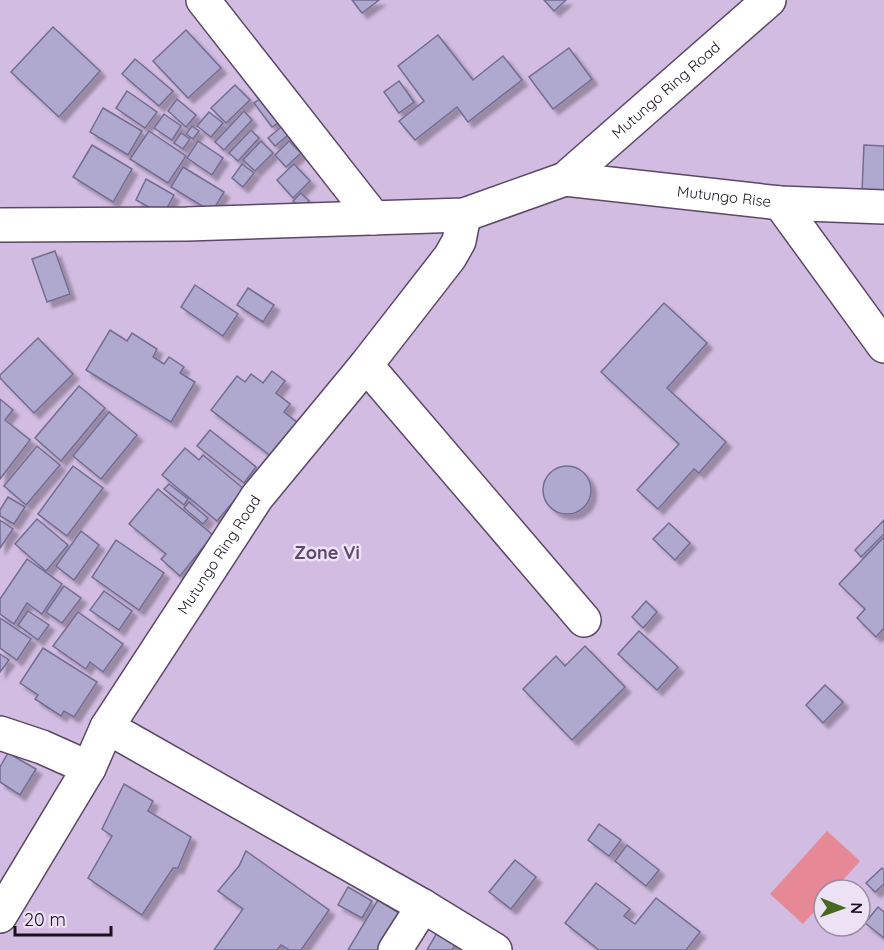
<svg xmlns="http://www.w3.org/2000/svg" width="884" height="950" viewBox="0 0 884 950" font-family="Quicksand,sans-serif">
  <defs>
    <filter id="shadow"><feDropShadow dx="5.5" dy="5.5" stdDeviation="1.5" flood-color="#0004"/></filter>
  </defs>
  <rect width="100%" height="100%" fill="#d2bce1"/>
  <polygon fill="#e68895" points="827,831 860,861 834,890 824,890 824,901 803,924 770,894"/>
  <g fill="#afa9d0" stroke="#726d91" stroke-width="1.5" filter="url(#shadow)">
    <polygon points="352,0 379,0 362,13"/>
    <polygon points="544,0 566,0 554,11"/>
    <polygon points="53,27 100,71 59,117 11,72"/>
    <polygon points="186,30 221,68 188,98 153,61"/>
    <polygon points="438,35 473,80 503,56 522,80 468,122 457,107 415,140 399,121 424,101 398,66"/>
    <polygon points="569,48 592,79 553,109 529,77"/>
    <polygon points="135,59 173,91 159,106 122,74"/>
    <polygon points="399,81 414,102 399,113 384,92"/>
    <polygon points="235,85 250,100 226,123 211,108"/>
    <polygon points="127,91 157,112 145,128 116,108"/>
    <polygon points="267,94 284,119 272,127 254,103"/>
    <polygon points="177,99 196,115 186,127 168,111"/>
    <polygon points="103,108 142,131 128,155 90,132"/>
    <polygon points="244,111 252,120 224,150 215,142"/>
    <polygon points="209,112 223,123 211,137 197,126"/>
    <polygon points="164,114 181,126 172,140 154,128"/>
    <polygon points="287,122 294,130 275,146 268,138"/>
    <polygon points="192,126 199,131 193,139 186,134"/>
    <polygon points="251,130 259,138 238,161 229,153"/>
    <polygon points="149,131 186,156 168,183 130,159"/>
    <polygon points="181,133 190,139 183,149 174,143"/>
    <polygon points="198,141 223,158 212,175 187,158"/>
    <polygon points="261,141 273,153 255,171 243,160"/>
    <polygon points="289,141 301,153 286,167 275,155"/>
    <polygon points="92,145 132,169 113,202 73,177"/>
    <polygon points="864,145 884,146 884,193 862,192"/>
    <polygon points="242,164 254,173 243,187 232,178"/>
    <polygon points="294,164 310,181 293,198 277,180"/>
    <polygon points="183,167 224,192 212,212 171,187"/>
    <polygon points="146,179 174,195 163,215 136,200"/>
    <polygon points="301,193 309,201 301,209 293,201"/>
    <polygon points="55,251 70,294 47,302 32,259"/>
    <polygon points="195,285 238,314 223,336 181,307"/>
    <polygon points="248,288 274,305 263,322 237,305"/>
    <polygon points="664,303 707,343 667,388 726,442 699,473 694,469 658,509 637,490 679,444 601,372"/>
    <polygon points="110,330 127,341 132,333 157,349 153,357 164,364 169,357 184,367 180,373 195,382 171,422 86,370"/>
    <polygon points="38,338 73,374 34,413 0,378 0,375"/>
    <polygon points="272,371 285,381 276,393 290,404 284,412 298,423 272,457 211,410 237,376 245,382 251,374 263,383"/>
    <polygon points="79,386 105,408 61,461 35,438"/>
    <polygon points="0,399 13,410 5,420 30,440 0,479"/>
    <polygon points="109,412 137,435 101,479 73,456"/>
    <polygon points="210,430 256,467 244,483 197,446"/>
    <polygon points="37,446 60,465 26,505 4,486"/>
    <polygon points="185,448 199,460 203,455 244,489 217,521 162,475"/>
    <circle cx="567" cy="490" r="24"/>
    <polygon points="73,466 103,488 67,536 38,514"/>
    <polygon points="169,484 188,499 184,505 164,489"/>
    <polygon points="158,489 213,535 180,576 161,559 166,554 129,524"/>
    <polygon points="8,497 25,507 14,524 0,516 0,510"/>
    <polygon points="189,502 208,518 203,524 184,508"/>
    <polygon points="37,519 68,545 46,571 15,544"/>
    <polygon points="0,520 13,529 0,548"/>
    <polygon points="884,520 884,534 861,557 855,550"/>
    <polygon points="669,523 690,543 675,560 653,539"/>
    <polygon points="81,531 99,545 74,580 56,566"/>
    <polygon points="884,537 884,628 876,637 857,618 865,609 839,584"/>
    <polygon points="116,540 164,573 139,610 92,577"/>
    <polygon points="27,559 62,584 42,614 27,603 14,624 0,614 0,599"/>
    <polygon points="64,586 81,598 62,623 46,612"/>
    <polygon points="104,591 132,611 119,630 90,610"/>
    <polygon points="646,601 657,612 643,628 632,617"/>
    <polygon points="28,611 49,625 38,640 18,625"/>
    <polygon points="78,612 123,644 103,672 90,662 86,669 53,646"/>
    <polygon points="0,618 31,639 17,660 0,648"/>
    <polygon points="639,631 678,667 657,690 618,654"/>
    <polygon points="585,646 625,687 572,740 523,689 556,656 565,666"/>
    <polygon points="43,648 97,682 74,717 64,711 61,716 35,699 38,695 20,683"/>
    <polygon points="0,654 9,660 0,672"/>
    <polygon points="825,685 843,702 823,723 806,705"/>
    <polygon points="8,753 36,769 20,795 0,782 0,767"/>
    <polygon points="124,784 153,801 148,811 191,837 178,868 173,868 142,915 88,878 112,836 102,829"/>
    <polygon points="599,824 621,840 609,856 588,840"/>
    <polygon points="627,845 659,870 646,886 615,861"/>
    <polygon points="246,851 329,910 301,950 289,950 281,945 277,950 214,950 243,909 218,891 239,866"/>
    <polygon points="515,860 536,877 511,909 489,892"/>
    <polygon points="882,868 884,870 884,884 875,892 866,883"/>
    <polygon points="596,883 630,909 624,916 635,924 656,898 700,932 686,950 599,950 565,923"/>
    <polygon points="348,887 372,901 362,918 338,905"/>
    <polygon points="378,900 407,918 388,950 348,950"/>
    <polygon points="878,907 884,912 884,938 865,923"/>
    <polygon points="438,931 457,942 452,950 427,950"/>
  </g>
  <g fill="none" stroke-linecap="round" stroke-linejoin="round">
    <g stroke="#5b4767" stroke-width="36">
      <g id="minor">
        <polyline points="203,0 374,218"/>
        <path id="s1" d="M 565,179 L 780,203 L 884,207"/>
        <polyline points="780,203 884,346"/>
        <path id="s2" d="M 0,225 L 187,224 L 464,215 L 565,179 L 769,0"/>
        <polyline points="366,365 584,620"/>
        <polyline points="107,727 423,906 495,950"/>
        <polyline points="0,733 42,747 89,768"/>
        <path id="s3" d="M 0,916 L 89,768 L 107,727 L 257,497 L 366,365 L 450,257 L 459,241 L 464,215"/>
        <polyline points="395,950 423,906"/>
      </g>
    </g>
    <use href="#minor" stroke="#fff" stroke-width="33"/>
  </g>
  <g text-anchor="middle" stroke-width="5" stroke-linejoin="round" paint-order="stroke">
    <g font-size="15" fill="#19111e" stroke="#ede2f5">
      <text dy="5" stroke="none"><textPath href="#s2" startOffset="706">Mutungo Ring Road</textPath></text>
      <text dy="5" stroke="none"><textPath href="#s1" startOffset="160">Mutungo Rise</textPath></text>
      <text dy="5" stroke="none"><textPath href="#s3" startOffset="423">Mutungo Ring Road</textPath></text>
    </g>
    <g font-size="18" font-weight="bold" fill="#5c4868" stroke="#ede2f5">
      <text x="327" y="559">Zone Vi</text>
    </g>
  </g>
  <g transform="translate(842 908) rotate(91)"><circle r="28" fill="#ede2f5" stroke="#988e9f" stroke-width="1.5"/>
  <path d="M0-4.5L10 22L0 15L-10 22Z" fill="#466921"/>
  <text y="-9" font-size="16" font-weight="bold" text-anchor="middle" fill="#19111e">N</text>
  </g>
  <path d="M15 926v9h96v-9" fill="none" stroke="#19111e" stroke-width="3"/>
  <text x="24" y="926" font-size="18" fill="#19111e" stroke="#ede2f5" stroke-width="4.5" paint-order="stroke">20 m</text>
</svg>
